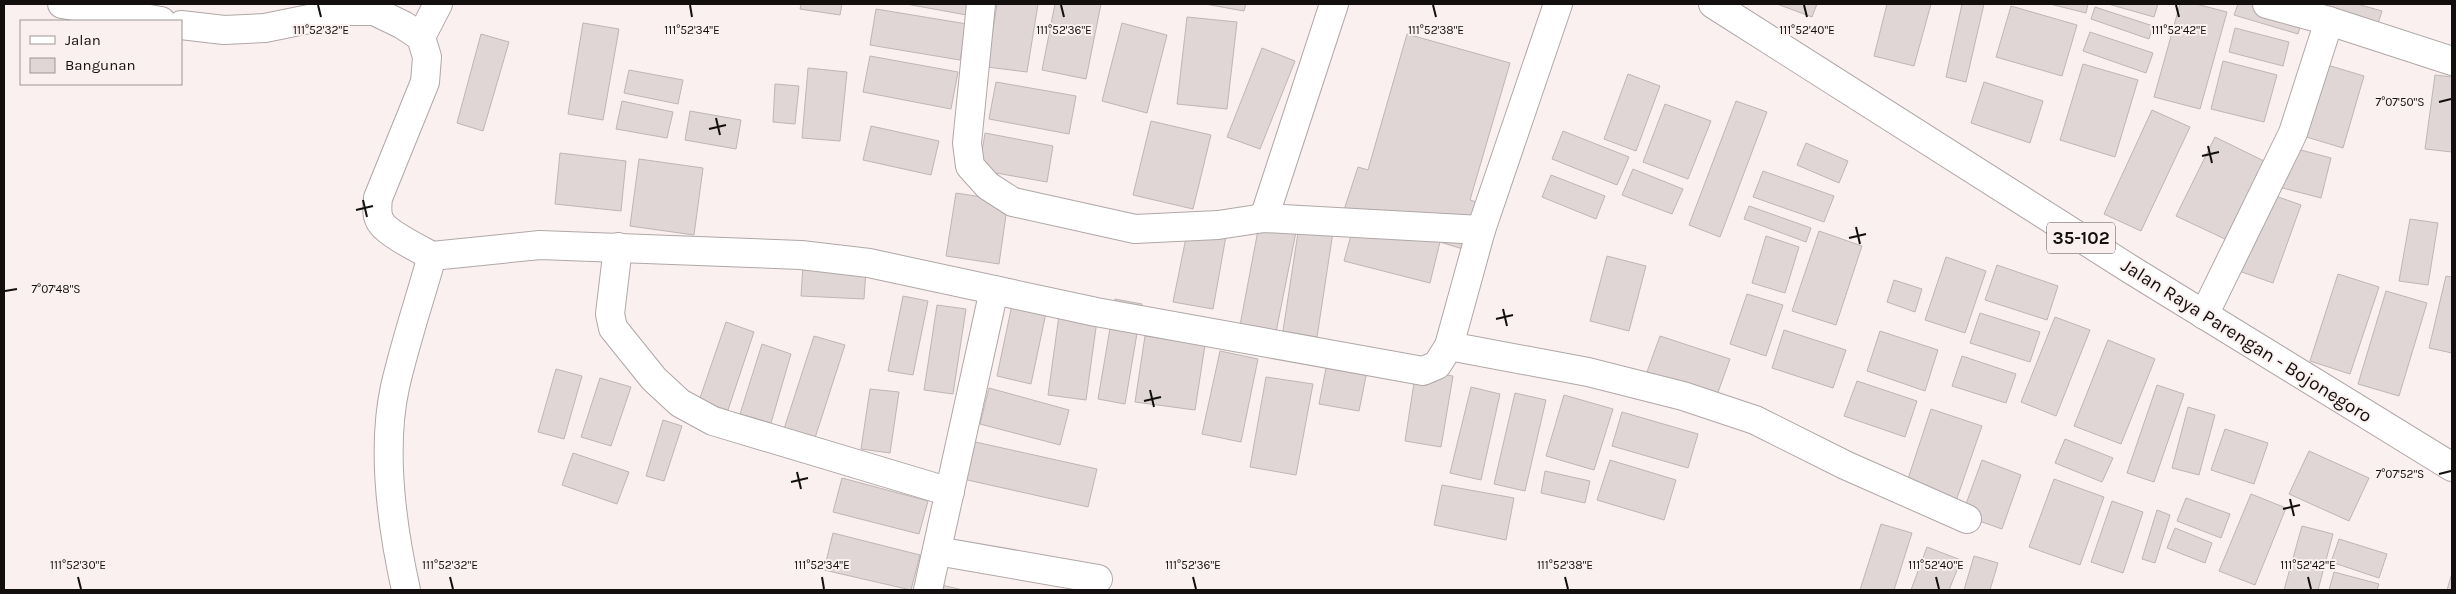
<svg xmlns="http://www.w3.org/2000/svg" width="2456" height="594" viewBox="0 0 2456 594" font-family="Karla,sans-serif">
  <rect width="100%" height="100%" fill="#faf0ef"/>
  <g fill="#dfd6d5" stroke="#beb5b5">
    <polygon points="801,4 842,4 840,15 800,9"/>
    <polygon points="906,4 975,4 972,16"/>
    <polygon points="997,4 1038,4 1027,72 987,67"/>
    <polygon points="1055,4 1101,4 1086,79 1042,70"/>
    <polygon points="1205,4 1246,4 1244,11"/>
    <polygon points="1777,4 1817,4 1812,17"/>
    <polygon points="1887,4 1931,4 1914,66 1874,56"/>
    <polygon points="1962,4 1984,4 1966,82 1946,77"/>
    <polygon points="2050,4 2088,4 2086,13"/>
    <polygon points="2108,4 2158,4 2154,17"/>
    <polygon points="2180,4 2196,4 2227,12 2200,109 2154,97"/>
    <polygon points="2238,4 2260,4 2303,17 2298,34 2234,15"/>
    <polygon points="2324,4 2357,4 2382,11 2373,39 2318,22"/>
    <polygon points="2011,6 2077,25 2062,76 1996,57"/>
    <polygon points="2095,7 2153,26 2149,39 2091,19"/>
    <polygon points="876,9 967,24 960,60 870,45"/>
    <polygon points="1187,17 1237,22 1227,109 1177,104"/>
    <polygon points="583,23 619,29 603,120 568,114"/>
    <polygon points="1122,23 1167,35 1147,113 1102,101"/>
    <polygon points="2235,28 2289,42 2283,66 2229,52"/>
    <polygon points="2090,32 2153,53 2146,73 2083,51"/>
    <polygon points="481,34 509,42 483,131 457,123"/>
    <polygon points="1407,34 1510,63 1470,200 1480,203 1466,250 1440,242 1430,283 1344,261 1356,217 1343,213 1358,167 1368,170"/>
    <polygon points="1262,48 1295,61 1260,149 1227,137"/>
    <polygon points="870,56 958,72 951,109 863,92"/>
    <polygon points="2223,61 2277,75 2264,122 2211,109"/>
    <polygon points="2314,61 2364,76 2343,148 2293,133"/>
    <polygon points="2083,64 2138,80 2115,157 2060,140"/>
    <polygon points="808,68 847,72 840,141 802,138"/>
    <polygon points="629,70 683,80 678,104 624,93"/>
    <polygon points="1628,74 1660,86 1636,151 1604,139"/>
    <polygon points="2435,75 2452,77 2452,152 2425,149"/>
    <polygon points="996,82 1076,96 1069,134 989,119"/>
    <polygon points="1984,82 2043,101 2030,143 1971,123"/>
    <polygon points="775,84 799,86 795,124 773,122"/>
    <polygon points="622,101 673,112 667,138 616,129"/>
    <polygon points="1736,101 1767,112 1720,237 1689,225"/>
    <polygon points="1665,104 1711,121 1688,179 1643,162"/>
    <polygon points="2152,110 2190,127 2141,231 2104,214"/>
    <polygon points="690,111 741,120 736,149 685,140"/>
    <polygon points="1151,121 1211,135 1193,209 1133,195"/>
    <polygon points="871,126 939,141 931,175 863,160"/>
    <polygon points="1563,131 1629,157 1617,185 1552,159"/>
    <polygon points="985,133 1053,146 1047,182 979,170"/>
    <polygon points="2215,137 2266,162 2227,240 2176,216"/>
    <polygon points="1806,143 1848,161 1839,183 1797,165"/>
    <polygon points="2282,145 2331,158 2321,198 2271,185"/>
    <polygon points="560,153 626,161 621,211 555,204"/>
    <polygon points="639,159 703,168 694,235 630,226"/>
    <polygon points="1633,169 1683,189 1672,214 1622,195"/>
    <polygon points="1763,171 1834,196 1824,222 1753,197"/>
    <polygon points="1551,175 1605,196 1596,219 1542,197"/>
    <polygon points="956,193 1008,201 999,264 946,256"/>
    <polygon points="2267,193 2301,205 2273,283 2239,271"/>
    <polygon points="1749,206 1811,228 1806,242 1744,219"/>
    <polygon points="1190,218 1228,225 1213,309 1173,302"/>
    <polygon points="2410,219 2438,223 2428,285 2399,281"/>
    <polygon points="1259,225 1296,232 1274,342 1238,336"/>
    <polygon points="1299,226 1333,232 1317,337 1283,331"/>
    <polygon points="1819,231 1862,246 1836,325 1792,311"/>
    <polygon points="1766,236 1799,247 1785,293 1752,283"/>
    <polygon points="804,250 867,254 864,299 801,296"/>
    <polygon points="1607,256 1646,266 1629,331 1590,321"/>
    <polygon points="1946,257 1986,271 1965,333 1925,320"/>
    <polygon points="1997,265 2058,286 2047,320 1985,300"/>
    <polygon points="2338,274 2379,287 2350,374 2310,361"/>
    <polygon points="2446,276 2452,277 2452,353 2429,348"/>
    <polygon points="1894,280 1922,289 1915,312 1887,302"/>
    <polygon points="2386,291 2427,303 2399,396 2358,384"/>
    <polygon points="1747,294 1783,305 1766,356 1730,344"/>
    <polygon points="903,296 928,301 913,375 888,371"/>
    <polygon points="1115,299 1142,304 1125,404 1098,399"/>
    <polygon points="1013,300 1047,308 1031,384 997,376"/>
    <polygon points="1061,301 1099,306 1086,400 1048,395"/>
    <polygon points="937,305 966,309 953,394 924,390"/>
    <polygon points="1980,313 2040,332 2030,362 1970,343"/>
    <polygon points="2055,317 2090,330 2056,416 2021,402"/>
    <polygon points="726,322 754,332 728,410 699,401"/>
    <polygon points="1784,330 1846,350 1833,388 1772,368"/>
    <polygon points="1880,331 1938,350 1925,391 1867,371"/>
    <polygon points="814,336 845,345 814,441 783,432"/>
    <polygon points="1145,336 1205,345 1195,410 1135,402"/>
    <polygon points="1660,336 1730,359 1717,395 1647,372"/>
    <polygon points="2108,340 2155,359 2121,444 2074,426"/>
    <polygon points="762,344 791,354 771,423 740,414"/>
    <polygon points="1220,351 1258,359 1241,442 1202,434"/>
    <polygon points="1962,356 2016,374 2006,403 1952,386"/>
    <polygon points="1327,363 1367,371 1359,411 1319,404"/>
    <polygon points="556,369 582,376 564,439 538,432"/>
    <polygon points="1416,370 1453,376 1441,447 1405,441"/>
    <polygon points="1266,377 1313,384 1296,475 1250,467"/>
    <polygon points="600,378 631,387 611,446 581,437"/>
    <polygon points="1857,381 1917,401 1905,437 1844,416"/>
    <polygon points="2157,385 2184,394 2154,482 2127,473"/>
    <polygon points="1471,387 1500,394 1481,480 1450,473"/>
    <polygon points="989,388 1069,410 1060,445 980,424"/>
    <polygon points="870,389 899,392 890,453 861,449"/>
    <polygon points="1515,393 1546,400 1525,491 1494,484"/>
    <polygon points="1564,395 1613,409 1594,470 1546,456"/>
    <polygon points="2188,407 2215,415 2199,475 2172,468"/>
    <polygon points="1931,409 1982,426 1956,501 1906,485"/>
    <polygon points="1622,412 1698,434 1688,468 1612,446"/>
    <polygon points="663,420 682,426 664,481 646,476"/>
    <polygon points="2225,429 2268,443 2254,484 2211,470"/>
    <polygon points="2065,439 2113,458 2102,482 2055,463"/>
    <polygon points="971,441 1097,469 1088,507 963,479"/>
    <polygon points="2309,451 2369,478 2349,521 2289,494"/>
    <polygon points="573,453 629,472 617,504 562,485"/>
    <polygon points="1610,460 1676,480 1664,520 1597,500"/>
    <polygon points="1982,460 2021,475 2002,529 1962,515"/>
    <polygon points="1545,471 1590,481 1585,503 1541,493"/>
    <polygon points="842,478 928,501 919,534 833,512"/>
    <polygon points="2054,479 2104,497 2080,565 2029,547"/>
    <polygon points="1442,485 1514,498 1506,540 1434,525"/>
    <polygon points="2251,494 2286,508 2255,585 2219,571"/>
    <polygon points="2186,498 2230,514 2221,538 2177,521"/>
    <polygon points="2112,501 2143,512 2123,573 2091,562"/>
    <polygon points="2157,510 2170,515 2155,563 2142,559"/>
    <polygon points="1881,524 1912,533 1894,590 1860,590"/>
    <polygon points="2302,526 2333,534 2318,590 2284,590"/>
    <polygon points="2175,528 2212,543 2205,563 2167,548"/>
    <polygon points="833,533 920,555 911,590 824,570"/>
    <polygon points="2339,539 2387,554 2379,578 2331,562"/>
    <polygon points="1927,547 1961,560 1949,590 1911,590"/>
    <polygon points="1974,556 1998,563 1990,590 1964,590"/>
    <polygon points="2334,572 2379,584 2377,590 2329,590"/>
    <polygon points="2452,573 2452,590 2447,590"/>
    <polygon points="933,583 963,590 931,590"/>
  </g>
  <g fill="none" stroke-linecap="round" stroke-linejoin="round">
    <g stroke="#b0a7a7" stroke-width="30">
      <g id="minor">
        <polyline points="62,4 161,21"/>
        <polyline points="981,4 967,143 970,166 988,186 1013,202 1135,229 1218,225 1264,218 1481,230"/>
        <polyline points="1558,4 1481,230 1449,346 1588,372 1683,396 1755,420 1845,465 1967,519"/>
        <polyline points="2267,4 2329,21 2452,61"/>
        <path d="M 181,25 L 224,30 L 265,28 L 348,11 L 374,11 L 403,25 L 421,37 L 427,57 L 425,82 L 378,198 C 377,207 376,217 382,224 C 389,234 421,250 432,256 L 540,245 L 801,255 L 869,263 L 1096,312 L 1423,371 L 1437,365 L 1449,346"/>
        <polyline points="421,37 438,4"/>
        <polyline points="1264,218 1334,4"/>
        <polyline points="618,247 610,314 613,328 654,379 680,403 713,421 950,492"/>
        <polyline points="2204,315 2293,133 2329,21"/>
        <polyline points="937,551 1098,579"/>
        <path d="M 406,590 C 392,527 381,451 395,387 C 405,343 420,299 432,256"/>
        <polyline points="928,590 994,290"/>
      </g>
    </g>
    <g stroke="#b0a7a7" stroke-width="30">
      <polyline id="major" points="1713,4 2130,269 2452,467"/>
    </g>
    <use href="#minor" stroke="#fff" stroke-width="28"/>
    <use href="#major" stroke="#fff" stroke-width="28"/>
  </g>
  <path fill="none" stroke="#120f0e" stroke-width="2" d="M 318,5 L 321,17M 690,5 L 692,17M 1061,5 L 1064,17M 1433,5 L 1436,17M 1804,5 L 1807,17M 2176,5 L 2179,17M 2439,102 L 2451,99M 716,118 L 720,135M 709,129 L 726,125M 2208,146 L 2212,163M 2202,156 L 2219,152M 363,200 L 367,217M 356,210 L 373,206M 1856,227 L 1860,244M 1849,238 L 1866,234M 5,291 L 17,289M 1503,309 L 1507,326M 1496,319 L 1513,315M 1150,390 L 1154,407M 1144,401 L 1161,397M 797,472 L 801,489M 2439,474 L 2451,471M 791,482 L 808,478M 2290,499 L 2294,516M 2283,509 L 2300,505M 78,577 L 81,589M 450,577 L 453,589M 822,577 L 824,589M 1193,577 L 1196,589M 1565,577 L 1568,589M 1936,577 L 1939,589M 2308,577 L 2311,589"/>
  <g text-anchor="middle" stroke-width="4" stroke-linejoin="round" paint-order="stroke">
    <rect fill="#faf0ef" stroke="#585252" stroke-width="1" x="2047" y="222.5" width="68" height="31" rx="4"/>
    <g font-size="18" font-weight="bold" fill="#120f0e">
      <text x="2081" y="244">35-102</text>
    </g>
    <g font-size="19" fill="#120f0e" stroke="#faf0ef">
      <text transform="translate(2247 340) rotate(32)" y="7">Jalan Raya Parengan - Bojonegoro</text>
    </g>
  </g>
  <g font-size="12" text-anchor="middle" fill="#120f0e" stroke="#faf0ef" stroke-width="4" stroke-linejoin="round" paint-order="stroke">
    <text x="321" y="34">111°52'32"E</text>
    <text x="692" y="34">111°52'34"E</text>
    <text x="1064" y="34">111°52'36"E</text>
    <text x="1436" y="34">111°52'38"E</text>
    <text x="1807" y="34">111°52'40"E</text>
    <text x="2179" y="34">111°52'42"E</text>
    <text x="2400" y="106">7°07'50"S</text>
    <text x="56" y="293">7°07'48"S</text>
    <text x="2400" y="478">7°07'52"S</text>
    <text x="78" y="569">111°52'30"E</text>
    <text x="450" y="569">111°52'32"E</text>
    <text x="822" y="569">111°52'34"E</text>
    <text x="1193" y="569">111°52'36"E</text>
    <text x="1565" y="569">111°52'38"E</text>
    <text x="1936" y="569">111°52'40"E</text>
    <text x="2308" y="569">111°52'42"E</text>
  </g>
  <rect width="2456" height="594" fill="none" stroke="#120f0e" stroke-width="10"/>
  <rect x="20" y="20" width="162" height="65" fill="#faf0ef" stroke="#9d9695"/>
  <rect x="30" y="36" width="25" height="8" fill="#ffffff" stroke="#9d9695"/>
  <text x="65" y="45" font-size="15" fill="#120f0e">Jalan</text>
  <rect x="30" y="58" width="25" height="15" fill="#dfd6d5" stroke="#9d9695"/>
  <text x="65" y="70" font-size="15" fill="#120f0e">Bangunan</text>
</svg>
